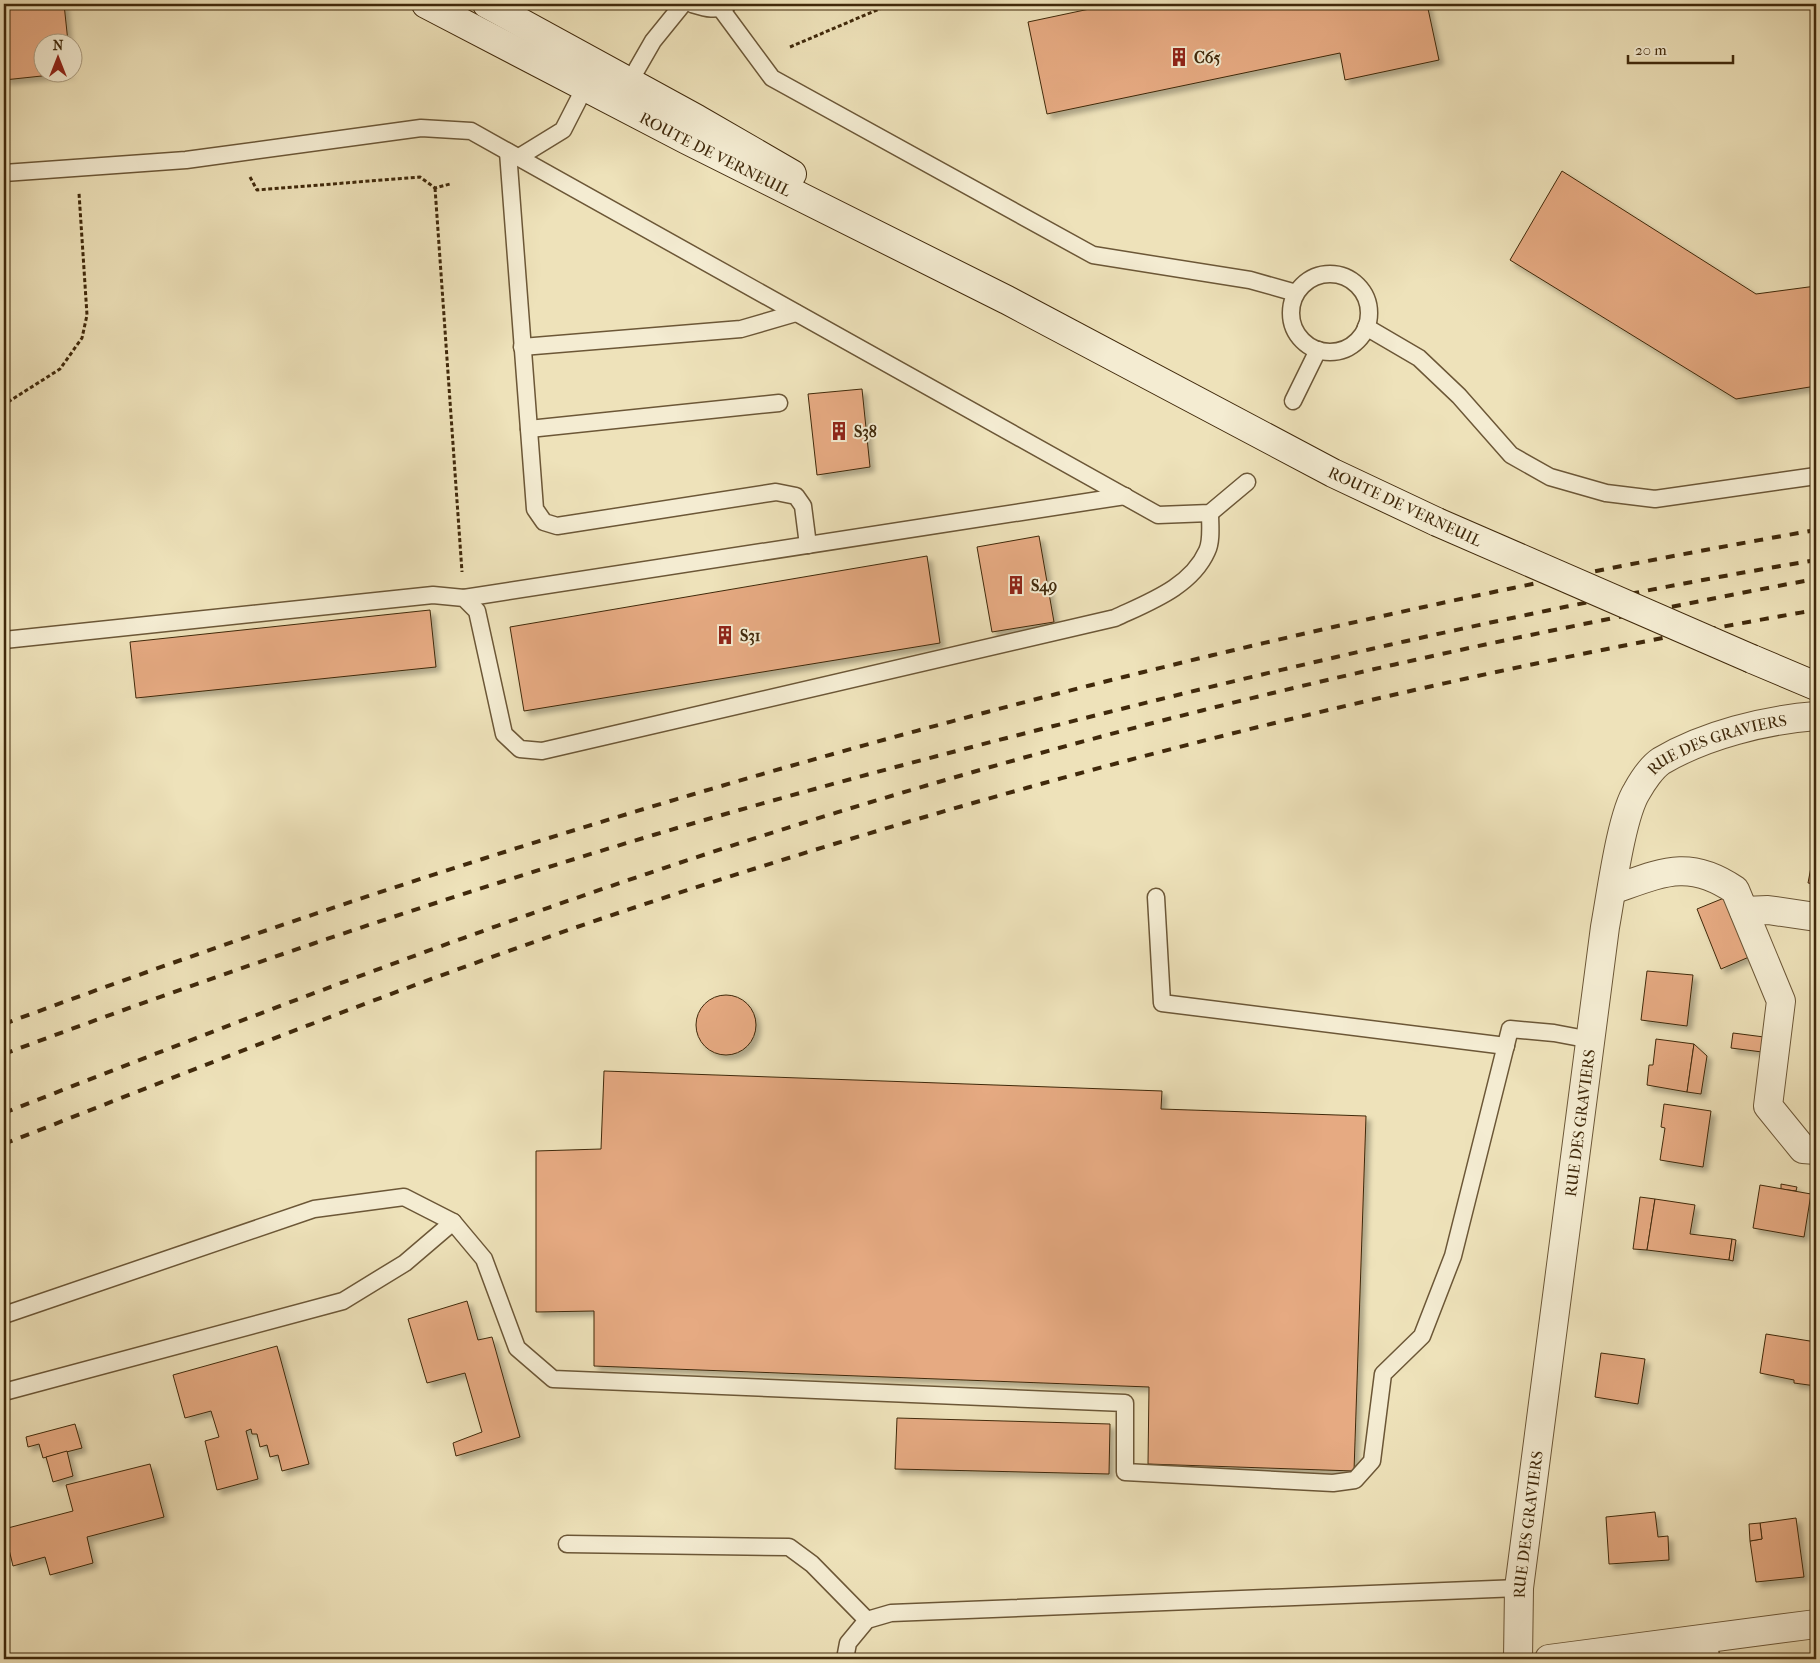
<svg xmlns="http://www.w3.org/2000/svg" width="1820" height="1663" viewBox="0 0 1820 1663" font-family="'IM FELL French Canon',serif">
  <defs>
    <filter id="shadow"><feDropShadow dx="4.5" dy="4.5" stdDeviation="2.5" flood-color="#0004"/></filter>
  </defs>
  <rect width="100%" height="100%" fill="#eee2ba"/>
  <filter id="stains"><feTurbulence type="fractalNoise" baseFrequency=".004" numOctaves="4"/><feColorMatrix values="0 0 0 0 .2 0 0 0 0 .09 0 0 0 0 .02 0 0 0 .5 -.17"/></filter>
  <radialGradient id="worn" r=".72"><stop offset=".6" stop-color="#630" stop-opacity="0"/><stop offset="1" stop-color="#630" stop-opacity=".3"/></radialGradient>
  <g fill="#e6aa82" stroke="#40290b" filter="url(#shadow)">
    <polygon points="4,4 64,4 68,42 42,42 42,72 70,73 4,80"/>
    <polygon points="1113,4 1427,4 1439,60 1345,80 1340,53 1047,114 1028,22"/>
    <polygon points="1562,171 1756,294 1816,286 1816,386 1736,399 1510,260"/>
    <polygon points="862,389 870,467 817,475 808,394"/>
    <polygon points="1039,536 1054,622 992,632 977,547"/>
    <polygon points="927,556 940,643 524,711 510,627"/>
    <polygon points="430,610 436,667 136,698 130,642"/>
    <polygon points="1816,841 1816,884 1808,883"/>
    <polygon points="1724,898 1749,957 1721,969 1697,909"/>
    <polygon points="1647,971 1693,975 1687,1026 1641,1020"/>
    <circle cx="726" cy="1025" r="30"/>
    <polygon points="1733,1033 1764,1037 1762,1052 1731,1048"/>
    <polygon points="1656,1039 1694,1044 1687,1092 1647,1085 1649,1065 1653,1065"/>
    <polygon points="1694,1044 1707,1056 1701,1094 1687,1092"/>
    <polygon points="1816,1062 1816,1098 1811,1097"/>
    <polygon points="604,1071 1162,1091 1161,1109 1366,1116 1354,1471 1148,1464 1149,1387 594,1366 594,1311 536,1312 536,1151 601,1149"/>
    <polygon points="1664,1104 1711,1111 1703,1167 1660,1160 1665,1128 1661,1127"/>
    <polygon points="1781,1184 1797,1187 1796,1191 1781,1189"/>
    <polygon points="1760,1185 1811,1194 1804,1237 1753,1228"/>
    <polygon points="1640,1197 1655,1199 1647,1250 1633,1249"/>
    <polygon points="1655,1199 1695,1205 1690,1234 1732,1239 1729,1260 1647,1250"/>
    <polygon points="1732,1239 1736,1240 1733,1261 1729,1260"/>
    <polygon points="467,1301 478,1340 492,1337 520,1437 456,1456 453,1443 482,1432 465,1373 427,1383 408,1319"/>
    <polygon points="1766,1334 1816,1342 1816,1386 1794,1383 1794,1380 1760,1373"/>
    <polygon points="277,1346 309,1464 282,1471 278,1455 270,1457 267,1445 260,1447 257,1434 252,1434 251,1429 246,1431 258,1479 217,1490 205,1441 219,1437 211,1411 185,1418 173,1375"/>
    <polygon points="1601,1353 1645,1359 1638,1404 1595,1397"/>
    <polygon points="897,1418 1110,1424 1109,1474 895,1469"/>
    <polygon points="75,1424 82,1448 43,1458 39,1444 28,1447 26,1437"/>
    <polygon points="67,1451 73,1476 53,1482 46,1457"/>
    <polygon points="150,1464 164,1517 87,1537 93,1563 50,1575 45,1557 13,1566 4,1529 73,1511 66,1485"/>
    <polygon points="1655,1512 1658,1537 1668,1536 1669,1560 1609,1564 1606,1517"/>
    <polygon points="1796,1518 1804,1577 1756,1582 1750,1541 1762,1539 1760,1523"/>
    <polygon points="1760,1523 1762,1539 1750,1541 1749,1524"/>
  </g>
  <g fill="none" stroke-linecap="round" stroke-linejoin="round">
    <g stroke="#6c5737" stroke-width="19">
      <g id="service">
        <path d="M 692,4 C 705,8 717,12 728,4"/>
        <polyline points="721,9 772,78 1093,255 1250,280 1296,293"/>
        <polyline points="622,82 630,81 653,41 683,4"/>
        <polyline points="508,152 535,509 544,522 557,526 776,492 796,496 803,506 808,545"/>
        <polyline points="519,157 563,130 585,87 592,86"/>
        <polyline points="4,173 186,160 421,128 471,131 1158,515 1210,513 1247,482"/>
        <circle cx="1330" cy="313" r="39"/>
        <polyline points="1366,327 1419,358 1459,396 1511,455 1550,477 1606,493 1655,499 1816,476"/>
        <polyline points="522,347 741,329 796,313"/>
        <polyline points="1293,401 1318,350"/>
        <polyline points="529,429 779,403"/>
        <polyline points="464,598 1125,496"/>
        <path d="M 4,640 L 433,595 L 464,598 L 477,611 L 504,734 L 520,749 L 542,751 L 1115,618 C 1149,602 1191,587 1207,551 C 1212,541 1210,524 1210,513"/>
        <polyline points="1156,897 1162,1003 1506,1046"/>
        <polyline points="4,1315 314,1209 404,1197 453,1222 484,1259 517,1348 553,1379 1125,1403 1125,1472 1333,1483 1355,1480 1372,1461 1383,1374 1422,1336 1453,1256 1510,1029 1554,1033 1591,1040"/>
        <polyline points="4,1392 343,1301 405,1263 453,1222"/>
        <polyline points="567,1544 789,1547 812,1564 867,1620"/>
        <polyline points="1709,1639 1711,1659"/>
        <polyline points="845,1659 848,1643 867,1620 891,1613 1519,1588"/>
      </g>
    </g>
    <g stroke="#6c5737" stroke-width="30">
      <g id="minor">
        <path d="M 1612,890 C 1661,873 1688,858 1735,890 L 1781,1001 L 1768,1106 L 1803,1149 L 1816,1150"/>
        <polyline points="1744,911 1768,910 1816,917"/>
        <path id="s1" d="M 1518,1659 L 1519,1588 L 1605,927 C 1611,895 1621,816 1637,791 C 1642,782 1652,767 1661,761 C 1705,735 1765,720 1816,716"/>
        <polyline points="1549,1659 1816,1624"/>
      </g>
    </g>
    <g stroke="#40290b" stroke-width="30">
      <g id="secondary">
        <path id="s2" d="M 426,4 L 687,140 L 1007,300 L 1333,473 L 1437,522"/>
        <polyline points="487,4 697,119 792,174"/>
        <polyline points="1752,659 1816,686"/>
      </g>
    </g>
    <g stroke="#40290b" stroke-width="3" stroke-dasharray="4 2.5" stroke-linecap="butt">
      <polyline points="790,47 891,4"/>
      <polyline points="250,177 257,190 420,177 435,188 450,184"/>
      <polyline points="435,188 462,572"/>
      <polyline points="4,407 8,402 60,369 82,338 87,315 79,193"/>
    </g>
    <use href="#service" stroke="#f4ecd2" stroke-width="16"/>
    <use href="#minor" stroke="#f4ecd2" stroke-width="28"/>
    <use href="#secondary" stroke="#f4ecd2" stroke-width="28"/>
    <g stroke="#40290b" stroke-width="4" stroke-dasharray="9 9" stroke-linecap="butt">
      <path d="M 4,1024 C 591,806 1199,638 1816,530"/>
      <path d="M 4,1054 C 199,981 395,914 594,853 C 763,801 934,756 1105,713 C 1340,654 1577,600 1816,560"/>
      <path d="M 4,1113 C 281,1004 560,897 845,810 C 1102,731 1365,667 1629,615 C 1692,603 1754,590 1816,579"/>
      <path d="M 4,1144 C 213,1062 423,978 636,907 C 1022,779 1416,679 1816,610"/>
    </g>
    <g stroke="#40290b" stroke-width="30" stroke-linecap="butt">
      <polyline id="secondary-bridge" points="1437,522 1752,659"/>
    </g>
    <use href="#secondary-bridge" stroke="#f4ecd2" stroke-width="28"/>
  </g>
  <defs>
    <g id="building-bare" transform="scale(1.5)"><path d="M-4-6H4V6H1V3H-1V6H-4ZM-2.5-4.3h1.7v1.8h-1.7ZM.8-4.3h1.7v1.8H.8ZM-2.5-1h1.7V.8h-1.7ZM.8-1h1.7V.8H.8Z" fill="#8f2418" stroke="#f4ecd2" stroke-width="2.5" paint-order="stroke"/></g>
  </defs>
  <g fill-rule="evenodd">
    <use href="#building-bare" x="1179" y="57"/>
    <use href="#building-bare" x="839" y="431"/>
    <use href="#building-bare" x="1016" y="585"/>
    <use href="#building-bare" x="725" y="635"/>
  </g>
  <g text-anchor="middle" stroke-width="4" stroke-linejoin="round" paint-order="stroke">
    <g font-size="16" font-weight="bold" fill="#40290b" stroke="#f4ecd2" text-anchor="start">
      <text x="1194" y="63">C65</text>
      <text x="854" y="437">S38</text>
      <text x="1031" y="591">S49</text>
      <text x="740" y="641">S31</text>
    </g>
    <g font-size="16" fill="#40290b" stroke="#f4ecd2">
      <text dy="6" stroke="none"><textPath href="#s2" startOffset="326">ROUTE DE VERNEUIL</textPath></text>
      <text transform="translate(1405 506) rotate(25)" y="6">ROUTE DE VERNEUIL</text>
      <text dy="6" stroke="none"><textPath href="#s1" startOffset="975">RUE DES GRAVIERS</textPath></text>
      <text dy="6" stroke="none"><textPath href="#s1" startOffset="540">RUE DES GRAVIERS</textPath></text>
      <text dy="6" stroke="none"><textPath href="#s1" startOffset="135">RUE DES GRAVIERS</textPath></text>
    </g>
  </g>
  <rect width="1820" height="1663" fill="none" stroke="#eee2ba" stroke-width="20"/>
  <rect x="5" y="5" width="1810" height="1653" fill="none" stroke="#40290b" stroke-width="2.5"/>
  <rect x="10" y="10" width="1800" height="1643" fill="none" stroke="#40290b"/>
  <g transform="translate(58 58)"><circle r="24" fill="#f4ecd2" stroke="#ac9e82"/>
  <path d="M0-4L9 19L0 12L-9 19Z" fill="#8f2418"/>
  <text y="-8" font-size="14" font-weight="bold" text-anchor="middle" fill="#40290b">N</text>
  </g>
  <path d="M1628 55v8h105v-8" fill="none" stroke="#40290b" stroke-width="2.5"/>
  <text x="1635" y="55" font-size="15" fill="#40290b" stroke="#f4ecd2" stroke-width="4" paint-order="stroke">20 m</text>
  <rect width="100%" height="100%" filter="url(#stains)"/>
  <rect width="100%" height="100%" fill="url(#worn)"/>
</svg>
